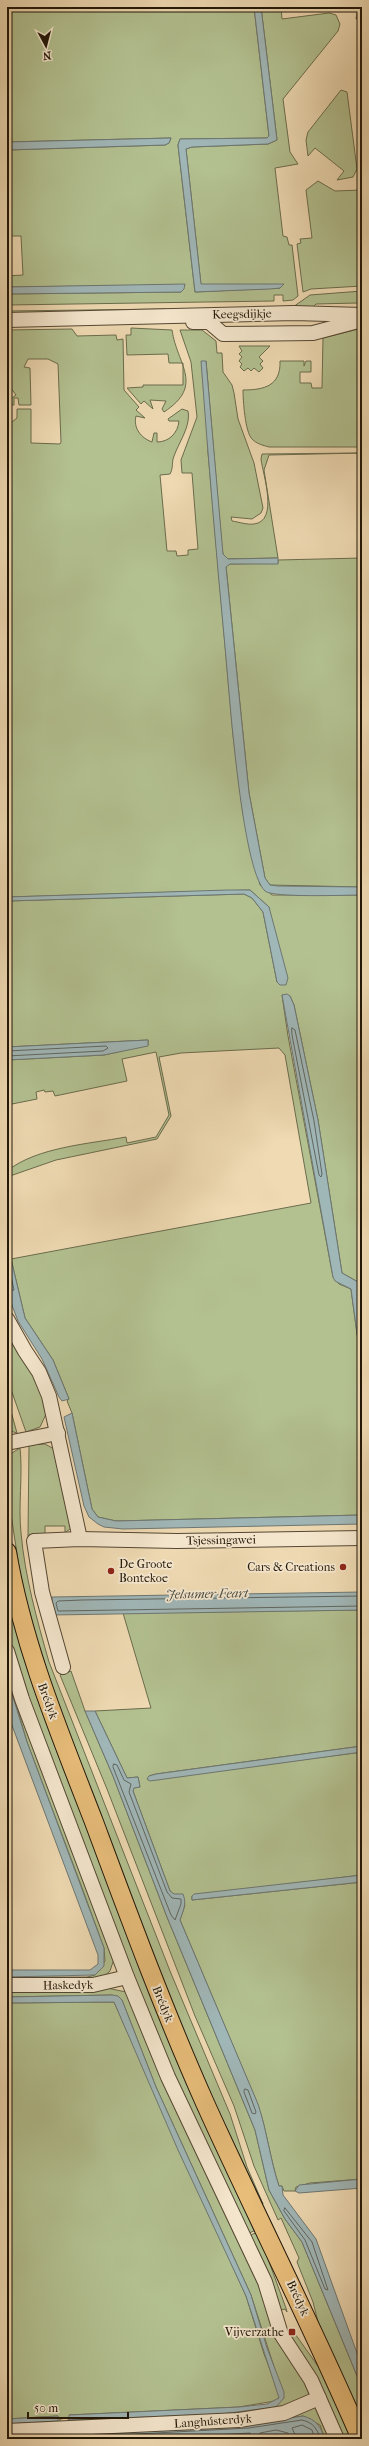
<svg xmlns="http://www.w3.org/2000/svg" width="369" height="2446" viewBox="0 0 369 2446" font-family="'IM FELL French Canon',serif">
  <rect width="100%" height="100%" fill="#efdab3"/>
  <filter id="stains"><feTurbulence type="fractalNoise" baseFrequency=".005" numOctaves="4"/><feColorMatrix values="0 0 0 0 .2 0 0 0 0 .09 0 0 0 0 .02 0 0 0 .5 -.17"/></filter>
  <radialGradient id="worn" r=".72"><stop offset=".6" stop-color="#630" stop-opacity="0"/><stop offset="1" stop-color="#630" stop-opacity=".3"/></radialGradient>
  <g fill="#b3c191" stroke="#6a6c4c">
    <polygon points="7,7 254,7 269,136 267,138 180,139 178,145 195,292 280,288 201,285 186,149 192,147 268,144 277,140 261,7 281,7 282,19 329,13 336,15 340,24 338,31 283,99 290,152 298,164 275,168 283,236 287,237 289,245 292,245 298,296 293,300 283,301 283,295 274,295 274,301 7,305 7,294 181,292 185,285 7,287 7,276 23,275 21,236 7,236 7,150 165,145 169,143 171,138 7,142"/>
    <polygon points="358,7 362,7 362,19 356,19"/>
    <polygon points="341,90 347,92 357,169 353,177 337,180 344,171 315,148 308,156 306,140 308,132"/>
    <polygon points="318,181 335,191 362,190 362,286 311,289 303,292 297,244 301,243 300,239 312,238 306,190"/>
    <polygon points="362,291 362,307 357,303 316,304 310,310 293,307 310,295"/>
    <polygon points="167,309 167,312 7,314 7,311"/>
    <path d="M 131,328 L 172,330 C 177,365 205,385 164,412 L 162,409 L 166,401 L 150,400 L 153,409 L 144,401 L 141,404 L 127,388 L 143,387 L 143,385 L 183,385 L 183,363 L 169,363 L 168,354 L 127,355 L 126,335 L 131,335 Z"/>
    <path d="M 362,328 L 362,362 L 360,365 L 362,366 L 362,447 L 269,447 C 262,445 257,444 252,439 C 245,432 243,400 243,390 C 264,390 281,386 280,361 L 304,361 L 304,366 L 306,361 L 311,361 L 311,372 L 300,372 L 300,383 L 311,383 L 312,388 L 322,388 L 323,338 Z"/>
    <path d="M 72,329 L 77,336 L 116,335 L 117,340 L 123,339 L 124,390 L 139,407 L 136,410 L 145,418 L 136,416 C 133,428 141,438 152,442 L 154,433 L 157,433 L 157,442 C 169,442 178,433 179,421 L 169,421 L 168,419 L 182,409 L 188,411 C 191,427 178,443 173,459 C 172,464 173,469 170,474 L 160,475 L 167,551 L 176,551 L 177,556 L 188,555 L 188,550 L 198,549 L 192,473 L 182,473 L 181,460 L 197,417 L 191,362 L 180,330 L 202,330 L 216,341 L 217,353 L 222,353 L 223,372 L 232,385 L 234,393 L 238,419 L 254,463 L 263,508 L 261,513 L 252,519 L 231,517 L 232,521 C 239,522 247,525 254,524 C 279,521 263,475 261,459 L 262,454 L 362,453 L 269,455 L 264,470 L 278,558 L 228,559 L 223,554 L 222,548 L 206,361 L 208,452 L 233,735 L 243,814 L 260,885 L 272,895 L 362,895 L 362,1321 L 358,1282 L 342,1273 L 318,1120 L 294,1005 L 290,996 L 282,995 L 288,1036 L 333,1277 L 339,1284 L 351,1289 L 362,1371 L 362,1515 L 116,1521 L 98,1517 L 92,1509 L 72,1413 L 67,1401 L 69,1399 L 53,1360 L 25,1318 L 11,1259 L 311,1203 L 285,1055 L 279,1048 L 181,1053 L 159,1057 L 171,1116 L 157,1139 L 56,1160 L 7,1177 L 7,1171 C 37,1147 89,1144 126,1137 L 127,1143 L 156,1137 L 169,1115 L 156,1052 L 122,1059 L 127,1081 L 55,1096 L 53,1091 L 45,1092 L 44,1090 L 36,1092 L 37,1099 L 7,1105 L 7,1060 L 104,1055 L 148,1045 L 148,1040 L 7,1047 L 7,901 L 244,894 L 252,898 L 263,912 L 277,982 L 269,907 L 250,890 L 7,897 L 7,426 L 17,418 L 17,409 L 31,409 L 31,443 L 60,444 L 61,442 L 58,364 L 48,359 L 28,359 L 24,367 L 30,368 L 31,405 L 19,405 L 18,398 L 14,398 L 14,405 L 11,405 L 8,401 L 16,395 L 7,383 L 7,330 Z"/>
    <polygon points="270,346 259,357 263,361 260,364 263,368 259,372 254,368 251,371 248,368 244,371 240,367 242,364 239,361 242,357 239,354 242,351 239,346"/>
    <polygon points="362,558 362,887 270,885 265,878 249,793 226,566 230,564 278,563 278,560"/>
    <polygon points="7,1330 37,1377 47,1412 40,1427 26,1432 7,1378"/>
    <polygon points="7,1397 17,1433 7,1430"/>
    <polygon points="45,1444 54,1449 71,1528 65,1533 65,1526 45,1526 45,1536 28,1536 29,1445"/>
    <path d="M 20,1448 C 23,1476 18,1505 21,1533 C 25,1577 37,1620 49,1662 L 170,1971 L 230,2114 L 247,2167 L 263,2204 L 197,2066 L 59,1710 L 33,1630 L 21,1580 L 7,1488 L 7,1460 L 12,1453 Z"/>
    <polygon points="7,1594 256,2230 247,2234 172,2075 27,1699 7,1634"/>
    <path d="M 362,1610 L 362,1746 L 156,1774 L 149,1776 L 148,1780 L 362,1752 L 362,1875 L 192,1896 L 192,1900 L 362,1882 L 362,2179 L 310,2183 L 296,2187 L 295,2191 L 284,2191 L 282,2186 L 279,2186 C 270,2159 267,2131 258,2105 L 180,1920 L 185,1905 L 170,1891 L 133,1791 L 133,1788 L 140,1787 L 138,1777 L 127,1778 L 95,1711 L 151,1708 L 123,1613 Z"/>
    <polygon points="71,1671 85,1711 113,1776 167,1917 255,2130 269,2190 285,2219 302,2242 362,2388 362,2423 319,2326 313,2302 297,2262 299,2258 281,2218 278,2220 254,2166 234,2106 195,2016 107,1789 60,1675"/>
    <polygon points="7,1673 114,1959 110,1971 101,1979 7,1982 7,1977 87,1977 95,1975 105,1961 104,1948 81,1885 27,1742"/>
    <polygon points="107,1988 126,1992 310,2389 309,2396 279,2411 69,2424 68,2418 60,2419 60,2424 7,2428 7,2424 57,2421 58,2416 7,2419 7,2003 114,2002 246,2296 264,2354 279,2393 279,2398 275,2401 239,2407 69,2415 79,2420 221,2414 265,2409 284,2398 251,2295 156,2087 122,2000 112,1995 7,1997 7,1989"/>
    <polygon points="258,2232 286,2308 287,2312 285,2309 281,2310 248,2236"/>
    <polygon points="293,2331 325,2376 353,2439 342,2439 286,2333"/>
    <polygon points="312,2407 317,2408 332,2439 325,2439 320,2425 303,2416 248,2424"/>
    <polygon points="276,2434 290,2439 258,2439"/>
  </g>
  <g fill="#a0b7b8" stroke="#6d7772">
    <polygon points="254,7 261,7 277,140 268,144 192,147 186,149 201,284 284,284 280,288 270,289 195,292 178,145 180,139 267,138 269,136"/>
    <polygon points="171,138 169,143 165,145 7,150 7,142"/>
    <polygon points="185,284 184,289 181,292 7,294 7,287"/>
    <path d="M 201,361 L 206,361 L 223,554 L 228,559 L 278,558 L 278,564 L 230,564 L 226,567 L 249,793 L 265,878 L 270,885 L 278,886 L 362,887 L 362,895 C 346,895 273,898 265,891 C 241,868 229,688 225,647 C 216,552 208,457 201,361 Z"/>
    <polygon points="228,890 250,890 269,907 288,978 286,985 280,985 277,982 263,912 252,898 244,894 7,901 7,897"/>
    <polygon points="287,994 290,996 294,1005 318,1120 342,1273 358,1282 362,1321 362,1371 351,1289 335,1281 333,1277 282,995"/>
    <polygon points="148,1040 148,1046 104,1055 7,1060 7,1047"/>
    <polygon points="7,1242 25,1318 53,1360 69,1399 62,1401 59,1397 42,1359 18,1321 10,1300 7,1289"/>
    <polygon points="72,1413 92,1509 98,1517 116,1521 362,1515 362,1524 123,1529 104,1527 98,1524 89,1517 84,1506 64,1417"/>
    <polygon points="362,1592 362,1610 52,1615 52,1597"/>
    <polygon points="7,1678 27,1742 104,1948 104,1966 95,1975 7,1977 7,1970 90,1970 98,1964 98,1955 7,1712"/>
    <path d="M 85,1711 L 95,1711 L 127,1778 L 138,1777 L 140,1787 L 134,1788 L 133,1791 L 170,1891 L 174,1894 L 183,1894 C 187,1904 183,1911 180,1920 L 258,2104 C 267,2131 270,2159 279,2186 L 282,2186 L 283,2195 L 316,2239 L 362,2367 L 362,2388 L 302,2242 L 285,2219 L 269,2190 L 255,2130 L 167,1917 L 113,1776 Z"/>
    <polygon points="362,1746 362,1752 150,1781 147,1779 149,1776 156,1774"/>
    <polygon points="362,1875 362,1882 192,1900 192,1896 194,1894"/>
    <polygon points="112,1995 118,1996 122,2000 156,2087 251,2295 267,2348 284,2392 284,2398 276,2407 221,2414 69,2420 69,2415 239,2407 267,2404 279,2398 246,2296 178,2150 114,2002 7,2003 7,1997"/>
    <polygon points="362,2179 362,2188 299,2193 295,2191 299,2185"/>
    <polygon points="58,2416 58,2421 7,2424 7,2419"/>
    <path d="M 303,2416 C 317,2420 320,2426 325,2439 L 290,2439 L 276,2434 L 257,2439 L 75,2439 L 75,2435 L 80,2433 L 248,2424 Z"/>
    <polygon points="59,2435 63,2439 38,2439 38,2436"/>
  </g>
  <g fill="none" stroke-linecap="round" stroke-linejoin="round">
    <g stroke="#606660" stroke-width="1">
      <polygon points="292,1028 295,1030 314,1121 322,1174 321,1177 319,1175 292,1035"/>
      <polyline points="7,1051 106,1046 108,1048 103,1051 7,1056"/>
      <polyline points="7,1258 14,1290 7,1291"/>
      <polyline points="362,1596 82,1600 58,1601 56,1603 58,1611 362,1606"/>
      <polygon points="114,1764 117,1765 124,1780 131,1784 129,1792 167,1892 172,1898 181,1899 181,1904 175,1920 171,1915 113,1767"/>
      <polygon points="245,2089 248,2090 256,2112 255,2114 252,2113 244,2092"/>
      <polygon points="285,2208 312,2242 328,2290 325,2289 305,2240 284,2211"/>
      <path d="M 79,2439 L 81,2437 L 249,2428 L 302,2420 C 314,2423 316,2428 321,2439"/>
      <polyline points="151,2439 250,2433 252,2439"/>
      <polyline points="257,2439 260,2433 276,2430 288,2433 292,2439"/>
      <polyline points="297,2439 292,2428 302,2425 312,2430 315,2439"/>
    </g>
    <g stroke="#544733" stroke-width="16">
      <g id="minor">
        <polyline points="7,320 294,313 362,315"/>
        <polyline points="193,322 209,322 223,334 313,333 362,320"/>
        <polyline points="7,1319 25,1351 39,1372 49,1396 80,1539"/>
        <polyline points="7,1443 58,1433"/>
        <polyline points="7,1651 22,1699 127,1977 168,2077 265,2282 281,2334 311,2380 337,2439"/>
        <polyline points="63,1667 42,1592 34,1541 80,1539 177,1541 362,1538"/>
        <polyline points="7,1985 93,1985 127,1977"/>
        <polyline points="7,2431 239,2420 284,2413 319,2398"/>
      </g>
    </g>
    <g stroke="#201608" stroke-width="20">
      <path id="major" d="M 7,1552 C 23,1646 60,1734 94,1822 C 129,1916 164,2011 205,2103 C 256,2216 312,2325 361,2439"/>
    </g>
    <use href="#minor" stroke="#f5e7ce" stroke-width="14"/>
    <use href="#major" stroke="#e8bd7a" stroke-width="18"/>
  </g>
  <g fill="#8f2418" stroke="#f5e7ce" stroke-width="1.5">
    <circle cx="343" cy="1567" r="4"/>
    <circle cx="111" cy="1571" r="4"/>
    <rect x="288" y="2328" width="8" height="8" rx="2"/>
  </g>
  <g text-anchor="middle" stroke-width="3.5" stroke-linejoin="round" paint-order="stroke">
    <g font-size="12" fill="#201608" stroke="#f5e7ce">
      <text transform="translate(242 314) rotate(-1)" y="4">Keegsdijkje</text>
      <text transform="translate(221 1540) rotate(-1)" y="4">Tsjessingawei</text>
      <text transform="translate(48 1701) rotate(70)" y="4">Brédyk</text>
      <text transform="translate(68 1985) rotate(-1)" y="4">Haskedyk</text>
      <text transform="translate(163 2004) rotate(68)" y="4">Brédyk</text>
      <text transform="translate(298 2298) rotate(65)" y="4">Brédyk</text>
      <text transform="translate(213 2421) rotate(-4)" y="4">Langhústerdyk</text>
    </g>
    <g font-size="12" fill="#201608" stroke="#f5e7ce" text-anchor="end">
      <text x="119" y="1568" text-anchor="start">De Groote<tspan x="119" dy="14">Bontekoe</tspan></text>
      <text x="335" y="1571">Cars &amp; Creations</text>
      <text x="284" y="2336">Vijverzathe</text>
    </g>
    <g font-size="13" font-style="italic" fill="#4d4e46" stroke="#f5e7ce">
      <text transform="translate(207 1593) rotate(-1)" y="5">Jelsumer Feart</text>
    </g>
  </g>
  <rect width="369" height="2446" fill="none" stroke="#efdab3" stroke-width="24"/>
  <rect x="8" y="8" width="353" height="2430" fill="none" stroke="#201608" stroke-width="2"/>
  <rect x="12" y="12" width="345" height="2422" fill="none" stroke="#201608"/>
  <g transform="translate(46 46) rotate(173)" stroke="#f5e7ce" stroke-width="3" paint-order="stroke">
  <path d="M0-3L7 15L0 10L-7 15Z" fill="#201608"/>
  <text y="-6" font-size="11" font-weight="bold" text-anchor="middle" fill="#201608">N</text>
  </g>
  <path d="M28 2412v6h100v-6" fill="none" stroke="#201608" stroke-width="2"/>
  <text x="34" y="2412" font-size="12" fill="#201608" stroke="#f5e7ce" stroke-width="3" paint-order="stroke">50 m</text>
  <rect width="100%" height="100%" filter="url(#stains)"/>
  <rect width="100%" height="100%" fill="url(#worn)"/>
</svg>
